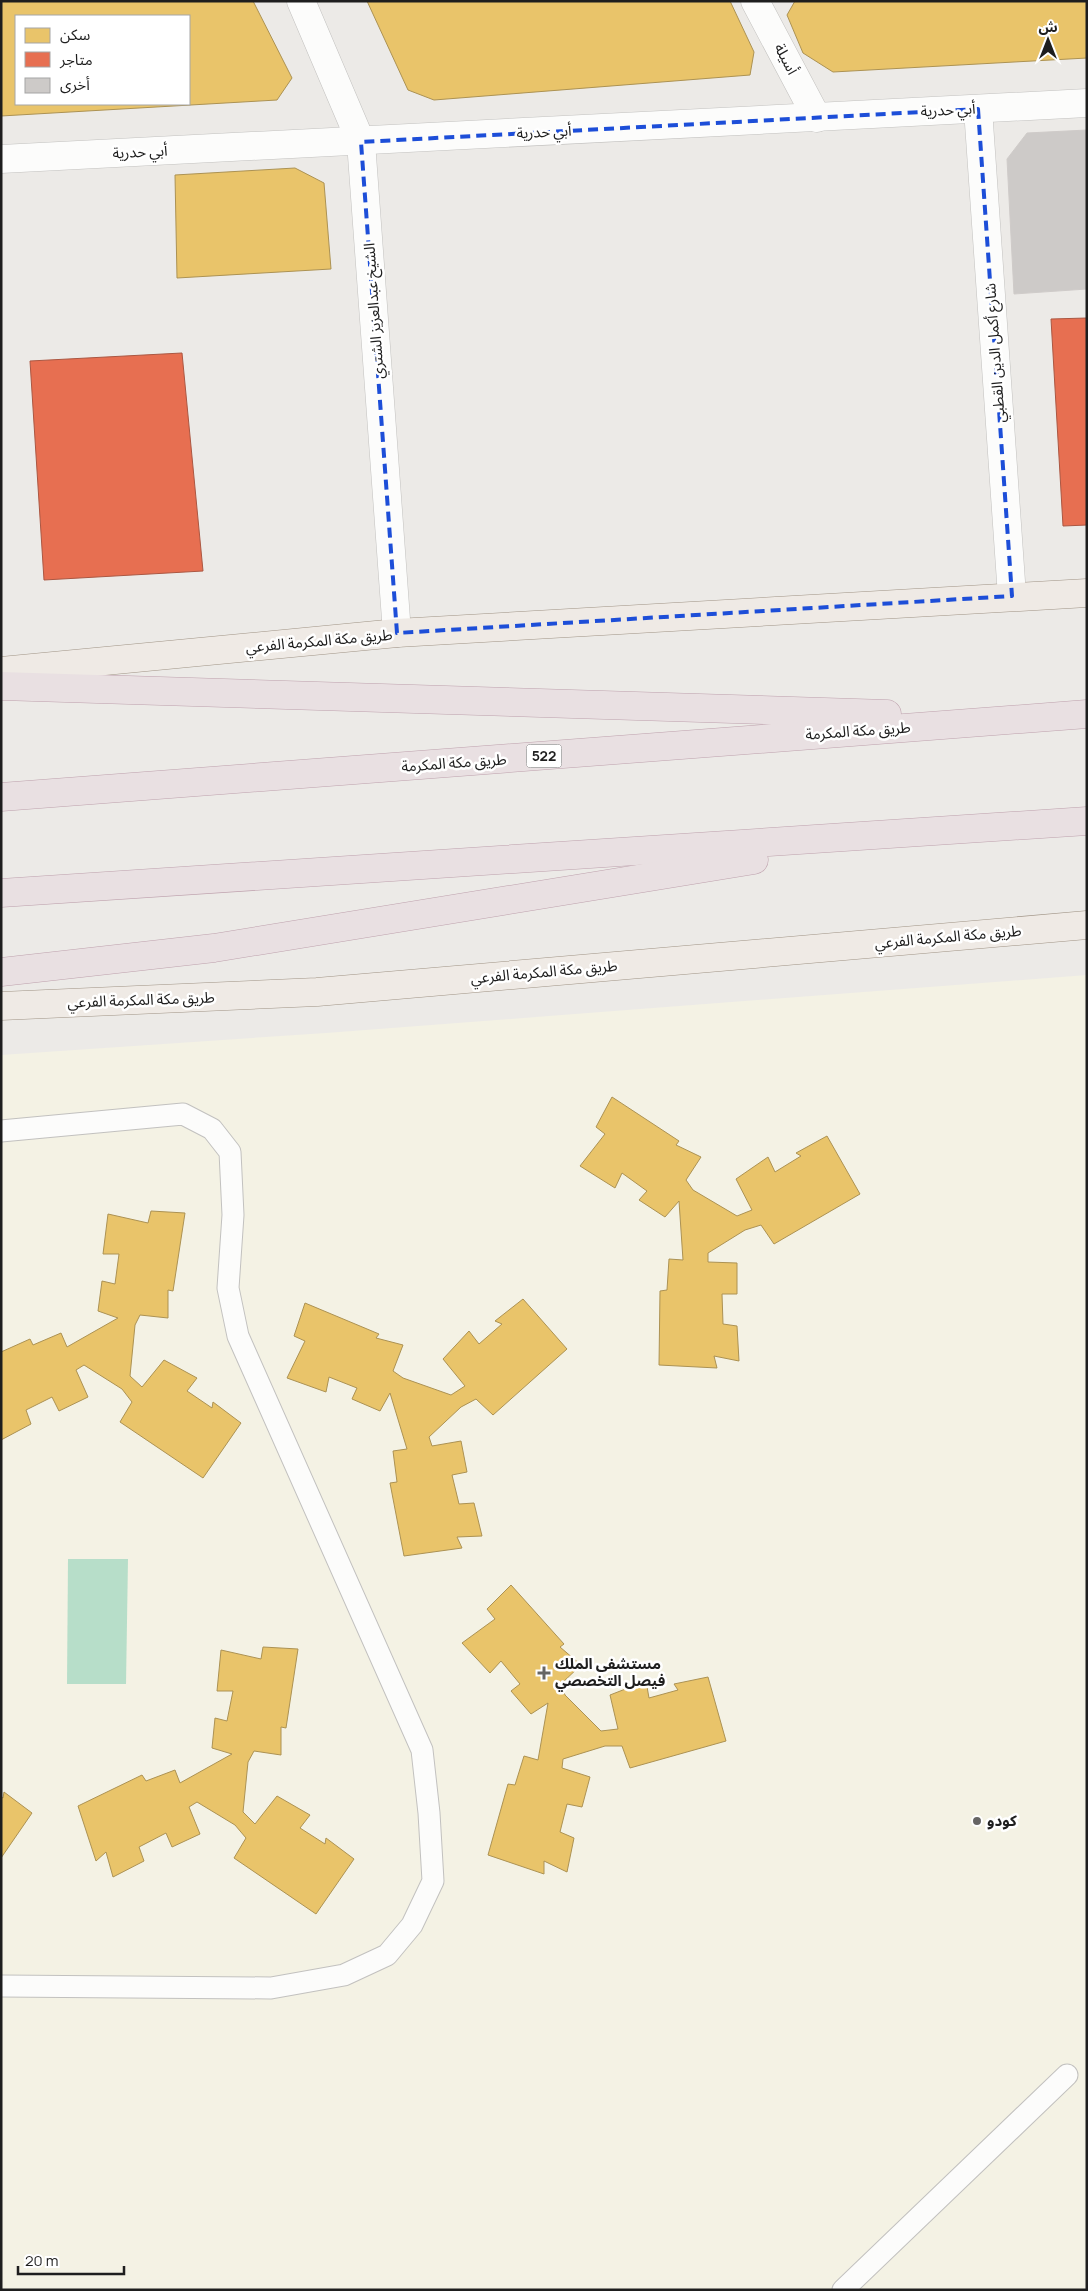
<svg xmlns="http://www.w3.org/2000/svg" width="1088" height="2291" viewBox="0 0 1088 2291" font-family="Manrope,'Noto Sans Arabic',sans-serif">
  <rect width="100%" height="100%" fill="#eceae7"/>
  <polygon fill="#f4f2e4" points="1087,975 1087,2290 1,2290 1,1055 326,1033"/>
  <polygon fill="#b7dec9" points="68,1559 128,1559 126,1684 67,1684"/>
  <g fill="#e9c46a" stroke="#ac9253" fill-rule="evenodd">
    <path d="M 1,1 L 253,1 L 292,78 L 277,100 L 1,116 ZM 16,16 L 189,16 L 189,104 L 16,104 Z"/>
    <polygon points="367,1 730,1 754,52 750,75 434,100 408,90"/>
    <polygon points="795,1 1087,1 1087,58 833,72 803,53 787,15"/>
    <polygon points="295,168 324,183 331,269 177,278 175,175"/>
    <polygon points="612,1097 679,1141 676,1145 701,1157 686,1180 693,1190 737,1216 752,1210 736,1179 768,1157 775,1172 801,1156 796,1153 827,1136 860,1194 774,1244 761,1225 745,1230 708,1253 708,1262 737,1263 737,1294 722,1294 723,1324 737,1326 739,1361 714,1356 717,1368 659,1365 660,1291 667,1290 669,1259 683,1260 679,1201 665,1217 639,1200 647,1191 622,1173 615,1188 580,1166 605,1134 596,1127"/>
    <polygon points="151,1211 185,1213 173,1291 168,1290 168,1318 140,1315 135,1325 130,1376 142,1387 164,1360 197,1378 187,1391 212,1408 213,1402 241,1423 203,1478 120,1422 132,1402 122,1389 84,1365 76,1370 88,1397 59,1411 52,1397 26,1410 31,1424 1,1440 1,1352 30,1339 33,1345 61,1333 67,1347 118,1318 98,1311 102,1281 115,1284 119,1254 103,1254 108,1214 148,1223"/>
    <polygon points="523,1299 567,1349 493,1415 476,1399 461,1407 429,1437 432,1446 461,1441 467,1472 452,1475 459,1504 474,1503 482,1536 457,1537 462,1548 404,1556 390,1483 397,1482 393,1451 407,1449 390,1393 380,1411 352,1399 357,1388 329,1377 326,1392 287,1378 305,1341 294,1336 305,1303 379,1334 376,1338 403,1345 393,1371 403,1378 451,1395 465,1386 443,1359 469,1331 479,1344 502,1324 495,1321"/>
    <polygon points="511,1585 564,1644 560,1647 581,1665 561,1684 565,1695 601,1731 618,1729 610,1695 646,1681 649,1698 678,1690 674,1684 708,1677 726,1741 630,1768 622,1746 605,1746 563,1759 562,1768 590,1777 582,1807 567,1804 560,1832 574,1838 567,1872 544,1861 544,1874 488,1855 508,1784 515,1785 524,1756 538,1760 548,1703 531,1714 511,1691 520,1684 501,1661 490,1673 462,1643 495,1619 487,1609"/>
    <polygon points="263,1647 298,1649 286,1728 281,1727 281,1755 254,1751 248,1762 243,1812 255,1824 277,1796 310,1815 300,1828 325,1844 326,1838 354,1859 316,1914 234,1858 246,1838 235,1825 197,1802 189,1807 200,1834 172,1847 166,1833 139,1847 144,1861 113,1877 106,1852 96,1861 78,1806 142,1775 146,1781 175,1770 180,1783 232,1754 212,1748 215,1718 227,1721 233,1691 217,1691 221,1650 261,1659"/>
    <polygon points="4,1792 32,1813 1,1858 1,1797 3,1798"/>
  </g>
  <g fill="#e76f51" stroke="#ab5742">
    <polygon points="1087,318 1087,525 1063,526 1051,319"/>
    <polygon points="182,353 203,571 44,580 30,361"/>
  </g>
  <polygon fill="#cdcac8" stroke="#cfcbc9" points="1087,130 1087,289 1014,294 1007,159 1027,133"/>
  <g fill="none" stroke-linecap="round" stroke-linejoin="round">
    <g stroke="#c2c1bf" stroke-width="23">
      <g id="service">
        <polyline points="1,1131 183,1114 212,1129 230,1152 233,1215 228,1288 238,1336 422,1750 429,1813 433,1881 412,1925 387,1955 344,1975 271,1988 1,1986"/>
        <polyline points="843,2290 1067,2075"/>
      </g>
    </g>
    <g stroke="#c2c1bf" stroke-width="29">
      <g id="minor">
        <polyline points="301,1 361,142 397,633"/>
        <polyline points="755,1 817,118"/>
        <polyline points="978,109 1012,596"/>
        <polyline points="1,159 1087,103"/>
      </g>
    </g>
    <g stroke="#a09486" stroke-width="29">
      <g id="primary">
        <polyline points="1,671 397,633 1087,593"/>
        <polyline points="1,1006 317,992 1087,925"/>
      </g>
    </g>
    <g stroke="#bea1ad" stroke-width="29">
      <g id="motorway">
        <polyline points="1,686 887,714"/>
        <polyline points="1,797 1087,714"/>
        <polyline points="1,893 1087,821"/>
        <polyline points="1,972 214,948 754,860"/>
      </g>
    </g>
    <use href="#service" stroke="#fcfcfb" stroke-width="21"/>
    <use href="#minor" stroke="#fcfcfb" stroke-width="28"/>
    <use href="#primary" stroke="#efeae5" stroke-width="28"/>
    <use href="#motorway" stroke="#e9e0e2" stroke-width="28"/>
  </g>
  <path fill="none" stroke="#1d4ed8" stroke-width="4" stroke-dasharray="10 6" stroke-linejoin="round" d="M 978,109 L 1012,596 L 397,633 L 361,142 Z"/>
  <g fill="#666564" stroke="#fff" stroke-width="2">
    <path d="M541.5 1665.5h5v5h5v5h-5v5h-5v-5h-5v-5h5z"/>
    <circle cx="977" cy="1821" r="5"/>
  </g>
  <g text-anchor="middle" stroke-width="5" stroke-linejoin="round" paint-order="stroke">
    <rect fill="#fff" stroke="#626262" stroke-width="1" x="526.5" y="744.5" width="35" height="23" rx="4"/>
    <g font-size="14" font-weight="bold" fill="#1e1e1e">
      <text x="544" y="761">522</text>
    </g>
    <g font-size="15" fill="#1e1e1e" stroke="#fff">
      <text transform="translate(786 59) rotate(62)" y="5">أسيلة</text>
      <text transform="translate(948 110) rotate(-3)" y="5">أبي حدرية</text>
      <text transform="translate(544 132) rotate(-3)" y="5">أبي حدرية</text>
      <text transform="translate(140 152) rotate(-3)" y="5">أبي حدرية</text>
      <text transform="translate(374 311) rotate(-94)" y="5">الشيخ عبدالعزيز الشتري</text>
      <text transform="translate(995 353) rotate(-94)" y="5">شارع أكمل الدين القطبي</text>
      <text transform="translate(319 641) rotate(-5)" y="5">طريق مكة المكرمة الفرعي</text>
      <text transform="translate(858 731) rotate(-4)" y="5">طريق مكة المكرمة</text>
      <text transform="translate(454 763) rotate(-4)" y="5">طريق مكة المكرمة</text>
      <text transform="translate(948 937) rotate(-5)" y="5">طريق مكة المكرمة الفرعي</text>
      <text transform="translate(544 972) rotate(-5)" y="5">طريق مكة المكرمة الفرعي</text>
      <text transform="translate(141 1000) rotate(-2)" y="5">طريق مكة المكرمة الفرعي</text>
    </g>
    <g font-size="15" font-weight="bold" fill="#1e1e1e" stroke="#fff" text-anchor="start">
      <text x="555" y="1669">مستشفى الملك<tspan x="555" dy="17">فيصل التخصصي</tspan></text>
      <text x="987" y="1826">كودو</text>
    </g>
  </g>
  <rect width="1088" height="2291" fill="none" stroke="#1e1e1e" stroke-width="5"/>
  <rect x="15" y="15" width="175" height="90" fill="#ffffff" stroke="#a5a5a5"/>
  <rect x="25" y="28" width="25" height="15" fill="#e9c46a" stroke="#a5a5a5"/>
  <text x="60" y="40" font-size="15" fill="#1e1e1e">سكن</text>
  <rect x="25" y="52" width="25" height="15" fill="#e76f51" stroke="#a5a5a5"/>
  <text x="60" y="65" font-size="15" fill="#1e1e1e">متاجر</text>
  <rect x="25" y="78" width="25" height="15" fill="#cdcac8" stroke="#a5a5a5"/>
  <text x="60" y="90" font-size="15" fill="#1e1e1e">أخرى</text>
  <g transform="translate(1048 40)" stroke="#ffffff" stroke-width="4" paint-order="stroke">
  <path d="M0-4L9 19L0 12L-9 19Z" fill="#1e1e1e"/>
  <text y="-8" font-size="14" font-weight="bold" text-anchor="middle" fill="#1e1e1e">ش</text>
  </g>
  <path d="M18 2266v8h106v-8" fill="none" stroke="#1e1e1e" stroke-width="2.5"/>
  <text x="25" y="2266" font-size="15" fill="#1e1e1e" stroke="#ffffff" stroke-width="4" paint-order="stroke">20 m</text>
</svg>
